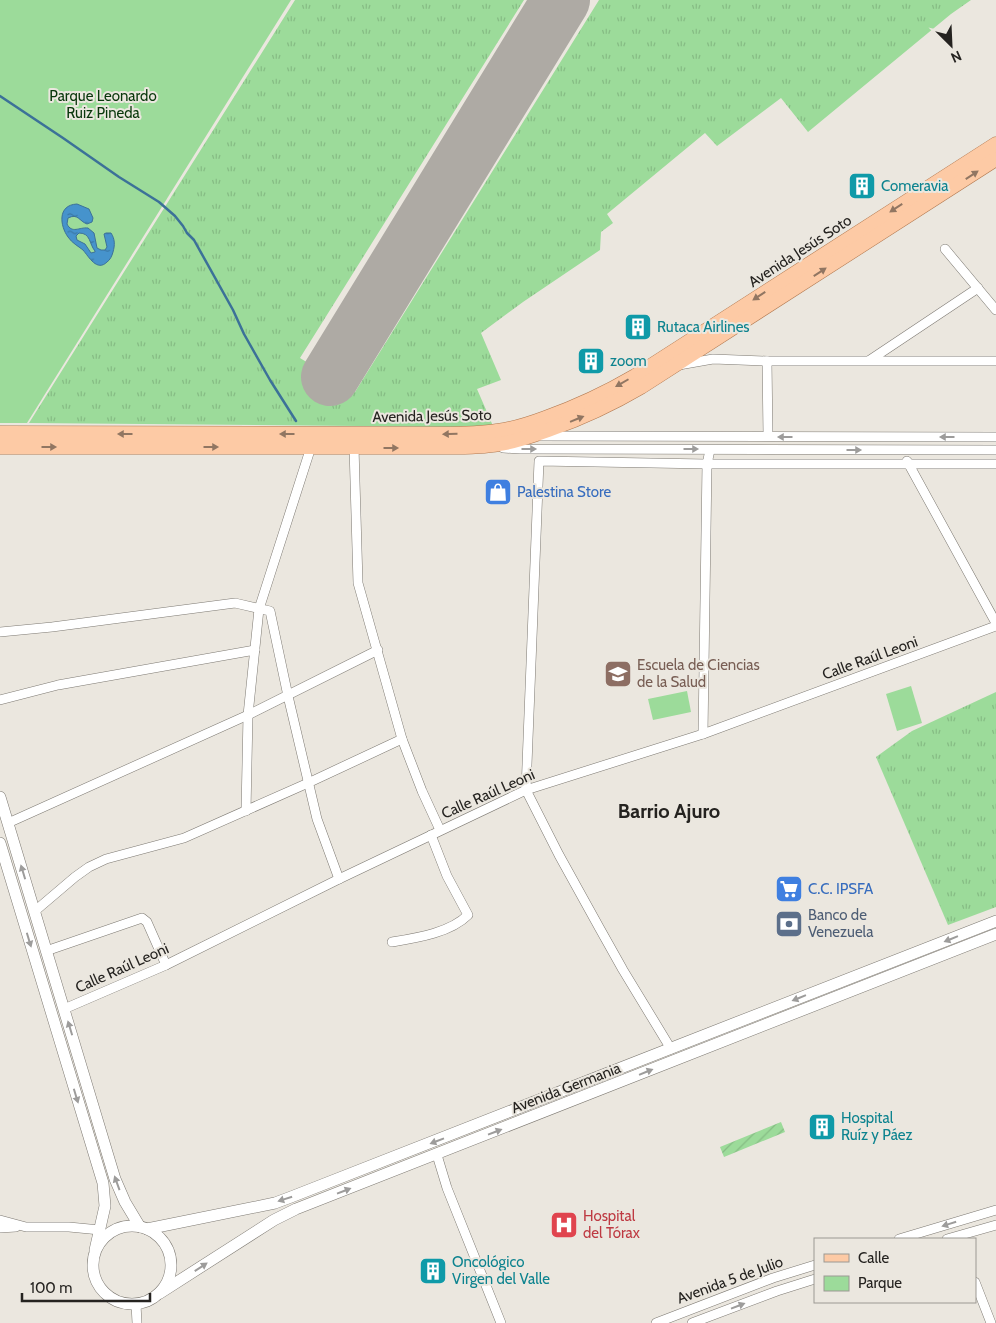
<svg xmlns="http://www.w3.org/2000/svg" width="996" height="1323" viewBox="0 0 996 1323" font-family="Cabin,sans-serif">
  <defs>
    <pattern id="grass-tufts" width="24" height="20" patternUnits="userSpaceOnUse" patternTransform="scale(1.25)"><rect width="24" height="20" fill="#9cdb9a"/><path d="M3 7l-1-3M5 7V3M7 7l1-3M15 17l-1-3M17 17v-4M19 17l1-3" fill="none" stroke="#86bc84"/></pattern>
    <pattern id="garden-furrows" width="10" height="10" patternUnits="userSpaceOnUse" patternTransform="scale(1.25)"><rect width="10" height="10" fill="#9cdb9a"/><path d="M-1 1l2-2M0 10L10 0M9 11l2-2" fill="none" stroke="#86bc84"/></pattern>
    <pattern id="water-ripples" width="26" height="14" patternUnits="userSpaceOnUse" patternTransform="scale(1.25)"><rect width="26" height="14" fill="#4693cc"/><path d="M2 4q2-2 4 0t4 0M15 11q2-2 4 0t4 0" fill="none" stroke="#3a78a5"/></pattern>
  </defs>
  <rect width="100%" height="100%" fill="#ebe7df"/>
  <g fill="url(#grass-tufts)">
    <polygon points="295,0 524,0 300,358 355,392 599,0 971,0 951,14 808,132 781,98 717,146 705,133 607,214 613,223 601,232 600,250 523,302 481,333 501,380 477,389 493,426 465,427 29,423"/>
    <polygon points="996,692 996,907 948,925 876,757 912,731"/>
  </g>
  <g fill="#9cdb9a">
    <polygon points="0,0 291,0 27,423 0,423"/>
    <polygon points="911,686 922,723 897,731 886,694"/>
    <polygon points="687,691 691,712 653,720 648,699"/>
  </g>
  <polygon fill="url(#garden-furrows)" points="781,1122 785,1132 724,1157 720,1147"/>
  <path fill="url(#water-ripples)" stroke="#3c7198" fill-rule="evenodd" d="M 77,204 L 89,209 L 93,218 L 92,222 L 87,224 C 79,221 78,213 68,218 L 67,224 C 72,234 79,227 88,228 L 94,233 L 97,248 L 101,250 L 105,250 L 107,247 L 104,234 L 106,233 L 111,233 C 115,239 115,245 113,252 C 112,256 110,260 107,262 C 97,272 89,257 83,250 C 78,246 72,243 68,237 C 60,226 57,205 77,204 ZM 79,233 C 91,233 89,244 95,251 L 95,252 L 91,253 L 85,244 L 77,240 L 76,236 Z"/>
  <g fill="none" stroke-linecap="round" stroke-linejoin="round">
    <polyline stroke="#3c7198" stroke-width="2.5" points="0,96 63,138 119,177 159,202 175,216 183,226 187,233 194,240 233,310 244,334 270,380 296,421"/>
    <polyline stroke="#aeaaa4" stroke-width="22" points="562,1 563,0"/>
    <polyline stroke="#aeaaa4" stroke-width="58" points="330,377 561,0"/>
    <g stroke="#7d7972" stroke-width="10">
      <g id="minor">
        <polyline points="945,249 996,310"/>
        <polyline points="870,360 978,288"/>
        <polyline points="767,361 768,436"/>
        <polyline points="679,365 713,359 767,361 996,361"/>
        <polyline points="541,436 996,437"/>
        <polyline points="354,447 358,583 402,739 422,791 440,830"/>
        <polyline points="503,448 520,449 996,450"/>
        <polyline points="907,461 996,623"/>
        <polyline points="0,632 52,627 235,603 270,611 288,696 317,819 339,879"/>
        <polyline points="0,700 58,685 255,650"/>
        <polyline points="703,734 707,464 710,450"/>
        <polyline points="246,811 248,715 259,609 311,447"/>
        <polyline points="8,823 248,715 378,650"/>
        <polyline points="35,911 75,877 89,867 106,859 184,838 308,783 402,739"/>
        <path d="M 392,942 C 416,938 450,933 468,915 L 447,876 L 431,835"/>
        <polyline points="46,951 142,918 147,922 166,965"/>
        <polyline points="64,1009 166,965 339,879 526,790 703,734 996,626"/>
        <polyline points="671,1049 623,970 600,929 559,855 526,790 539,461 707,464 996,464"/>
        <polyline points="437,1155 447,1188 501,1323"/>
        <polyline points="0,1220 26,1227 69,1227 100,1230"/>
        <polyline points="0,1228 16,1227"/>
        <polyline points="899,1239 996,1210"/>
        <polyline points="947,1239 996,1225"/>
        <polyline points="975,1282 991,1323"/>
        <polyline points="136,1304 137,1323"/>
        <polyline points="656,1323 773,1278 815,1265"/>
        <polyline points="692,1323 777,1291 815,1279"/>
      </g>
    </g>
    <g stroke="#7d7972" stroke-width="12">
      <g id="tertiary">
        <polyline points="0,797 115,1179 125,1202 140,1227"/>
        <polyline points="0,843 103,1183 105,1206 95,1250"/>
        <circle cx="132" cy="1265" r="39"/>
        <polyline points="147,1229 275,1203 291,1197 996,921"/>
        <polyline points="160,1293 274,1220 296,1209 996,934"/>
      </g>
    </g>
    <g stroke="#b1784f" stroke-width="15">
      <g id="primary">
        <path d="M 0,433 L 424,434 C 448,434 473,435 497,431 C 513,429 529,424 545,418 C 576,407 606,393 635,376 L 996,144"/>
        <path d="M 0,447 L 449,447 C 466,447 482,447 499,444 C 516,442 534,435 551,429 C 582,418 612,404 641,387 L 996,159"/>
      </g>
    </g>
    <use href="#minor" stroke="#fff" stroke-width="9"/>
    <use href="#tertiary" stroke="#fff" stroke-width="11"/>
    <use href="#primary" stroke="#fdcaa5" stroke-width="14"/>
  </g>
  <defs><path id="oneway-solid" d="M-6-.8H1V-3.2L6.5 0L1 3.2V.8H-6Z" transform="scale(1.25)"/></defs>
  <g fill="#917662">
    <use href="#oneway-solid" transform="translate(972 175) rotate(-33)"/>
    <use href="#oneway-solid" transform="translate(896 208) rotate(147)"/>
    <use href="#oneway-solid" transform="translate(820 272) rotate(-33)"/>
    <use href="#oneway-solid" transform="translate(759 296) rotate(147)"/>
    <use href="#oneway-solid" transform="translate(622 383) rotate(150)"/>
    <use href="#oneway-solid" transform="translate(577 419) rotate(-22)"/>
    <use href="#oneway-solid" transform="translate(125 434) rotate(-180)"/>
    <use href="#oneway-solid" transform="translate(287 434) rotate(-180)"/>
    <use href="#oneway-solid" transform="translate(450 434) rotate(178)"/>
    <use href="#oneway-solid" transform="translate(49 447)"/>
    <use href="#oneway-solid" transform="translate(211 447)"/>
    <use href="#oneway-solid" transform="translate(391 448)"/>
  </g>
  <g fill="#9d9c9b">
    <use href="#oneway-solid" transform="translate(785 437) rotate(-180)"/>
    <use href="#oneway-solid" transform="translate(947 437) rotate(-180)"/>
    <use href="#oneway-solid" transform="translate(529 449)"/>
    <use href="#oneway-solid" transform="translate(691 449)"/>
    <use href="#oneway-solid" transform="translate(854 450)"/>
    <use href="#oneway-solid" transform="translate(23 872) rotate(-107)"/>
    <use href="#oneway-solid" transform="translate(951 939) rotate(158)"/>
    <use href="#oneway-solid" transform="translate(29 940) rotate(73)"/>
    <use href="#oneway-solid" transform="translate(799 998) rotate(158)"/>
    <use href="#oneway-solid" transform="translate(70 1028) rotate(-107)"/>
    <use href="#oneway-solid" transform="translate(646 1072) rotate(-22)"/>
    <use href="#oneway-solid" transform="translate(76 1096) rotate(73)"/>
    <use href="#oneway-solid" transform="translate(495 1132) rotate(-21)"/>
    <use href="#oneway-solid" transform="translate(437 1141) rotate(159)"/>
    <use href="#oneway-solid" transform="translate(117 1183) rotate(-110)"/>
    <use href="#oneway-solid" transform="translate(344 1191) rotate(-21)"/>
    <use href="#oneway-solid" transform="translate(285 1199) rotate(162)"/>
    <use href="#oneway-solid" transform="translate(949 1224) rotate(163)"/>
    <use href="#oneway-solid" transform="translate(201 1267) rotate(-33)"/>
    <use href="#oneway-solid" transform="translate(738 1306) rotate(-21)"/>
  </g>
  <defs>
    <g id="building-square" transform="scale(1.4375)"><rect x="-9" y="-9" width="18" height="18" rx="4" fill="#0f9aa8" stroke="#ebe7df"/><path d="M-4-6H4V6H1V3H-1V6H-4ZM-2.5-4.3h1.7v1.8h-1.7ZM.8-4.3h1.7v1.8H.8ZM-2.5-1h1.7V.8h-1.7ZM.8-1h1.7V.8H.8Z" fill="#fff"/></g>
    <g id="shop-square" transform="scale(1.4375)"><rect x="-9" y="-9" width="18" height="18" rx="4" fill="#3f7fe0" stroke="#ebe7df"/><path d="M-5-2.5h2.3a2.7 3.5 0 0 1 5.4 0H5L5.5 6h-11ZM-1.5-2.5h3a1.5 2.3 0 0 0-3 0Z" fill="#fff"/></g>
    <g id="university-square" transform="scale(1.4375)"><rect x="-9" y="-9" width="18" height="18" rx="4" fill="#8d6e63" stroke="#ebe7df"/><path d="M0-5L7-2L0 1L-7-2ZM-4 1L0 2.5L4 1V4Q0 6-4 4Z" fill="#fff"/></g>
    <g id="supermarket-square" transform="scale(1.4375)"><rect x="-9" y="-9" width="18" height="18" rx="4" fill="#3f7fe0" stroke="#ebe7df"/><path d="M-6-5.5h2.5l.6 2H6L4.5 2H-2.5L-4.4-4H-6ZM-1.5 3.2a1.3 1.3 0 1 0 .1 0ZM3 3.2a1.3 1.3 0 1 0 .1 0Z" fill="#fff"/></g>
    <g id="bank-square" transform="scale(1.4375)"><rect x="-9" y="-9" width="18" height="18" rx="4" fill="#5c6f8a" stroke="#ebe7df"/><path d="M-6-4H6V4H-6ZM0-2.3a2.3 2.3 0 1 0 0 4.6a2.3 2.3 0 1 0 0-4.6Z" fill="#fff"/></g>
    <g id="hospital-square" transform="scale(1.4375)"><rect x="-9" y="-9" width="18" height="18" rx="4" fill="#e0444e" stroke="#ebe7df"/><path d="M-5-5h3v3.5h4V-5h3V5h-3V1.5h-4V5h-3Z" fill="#fff"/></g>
  </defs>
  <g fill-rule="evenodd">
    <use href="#building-square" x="862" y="186"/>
    <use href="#building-square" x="638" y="327"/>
    <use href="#building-square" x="591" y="361"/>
    <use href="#shop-square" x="498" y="492"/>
    <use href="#university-square" x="618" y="674"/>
    <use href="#supermarket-square" x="789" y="889"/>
    <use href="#bank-square" x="789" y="924"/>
    <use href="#building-square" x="822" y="1127"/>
    <use href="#hospital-square" x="564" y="1225"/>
    <use href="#building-square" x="433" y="1271"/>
  </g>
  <g text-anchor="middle" stroke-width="4" stroke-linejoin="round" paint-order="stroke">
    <g font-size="15" fill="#08370b" stroke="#ebe7df">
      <text x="103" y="101">Parque Leonardo<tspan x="103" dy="17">Ruiz Pineda</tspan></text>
    </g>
    <g font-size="15" fill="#0d838f" stroke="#ebe7df" text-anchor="start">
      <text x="881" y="191">Comeravia</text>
      <text x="657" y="332">Rutaca Airlines</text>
      <text x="610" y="366">zoom</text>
      <text x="841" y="1123">Hospital<tspan x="841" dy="17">Ruíz y Páez</tspan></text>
      <text x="452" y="1267">Oncológico<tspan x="452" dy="17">Virgen del Valle</tspan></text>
    </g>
    <g font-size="15" fill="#252320" stroke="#ebe7df">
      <text transform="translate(800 251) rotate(-33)" y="5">Avenida Jesús Soto</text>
      <text transform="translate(432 416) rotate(-1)" y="5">Avenida Jesús Soto</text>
      <text transform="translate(870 658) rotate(-20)" y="5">Calle Raúl Leoni</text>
      <text transform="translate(488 794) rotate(-24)" y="5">Calle Raúl Leoni</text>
      <text transform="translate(122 968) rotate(-24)" y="5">Calle Raúl Leoni</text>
      <text transform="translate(566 1088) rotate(-21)" y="5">Avenida Germania</text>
      <text transform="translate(730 1280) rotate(-20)" y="5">Avenida 5 de Julio</text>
    </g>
    <g font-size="15" fill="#366cbe" stroke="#ebe7df" text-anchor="start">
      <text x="517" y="497">Palestina Store</text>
      <text x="808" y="894">C.C. IPSFA</text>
    </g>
    <g font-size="15" fill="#785e54" stroke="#ebe7df" text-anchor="start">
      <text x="637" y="670">Escuela de Ciencias<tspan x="637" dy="17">de la Salud</tspan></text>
    </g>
    <g font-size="15" fill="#4e5e75" stroke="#ebe7df" text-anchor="start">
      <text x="808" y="920">Banco de<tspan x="808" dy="17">Venezuela</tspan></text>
    </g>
    <g font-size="15" fill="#be3a42" stroke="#ebe7df" text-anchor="start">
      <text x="583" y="1221">Hospital<tspan x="583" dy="17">del Tórax</tspan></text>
    </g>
    <g font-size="20" font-weight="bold" fill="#252320" stroke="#ebe7df">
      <text x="669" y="818">Barrio Ajuro</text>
    </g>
  </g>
  <rect x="814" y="1238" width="162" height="65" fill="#ebe7df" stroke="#9c9993"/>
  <rect x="824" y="1254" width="25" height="8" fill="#fdcaa5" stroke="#9c9993"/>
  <text x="858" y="1263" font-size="15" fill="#252320">Calle</text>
  <rect x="824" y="1276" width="25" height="15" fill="#9cdb9a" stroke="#9c9993"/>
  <text x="858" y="1288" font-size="15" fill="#252320">Parque</text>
  <g transform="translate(951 45) rotate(156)" stroke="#ebe7df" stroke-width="4" paint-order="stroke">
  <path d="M0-4L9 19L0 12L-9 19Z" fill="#252320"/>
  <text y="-8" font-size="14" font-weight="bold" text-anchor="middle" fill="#252320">N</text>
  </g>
  <path d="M22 1293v8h128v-8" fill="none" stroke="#252320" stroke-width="2.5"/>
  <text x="30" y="1293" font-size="15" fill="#252320" stroke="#ebe7df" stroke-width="4" paint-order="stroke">100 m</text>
</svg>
